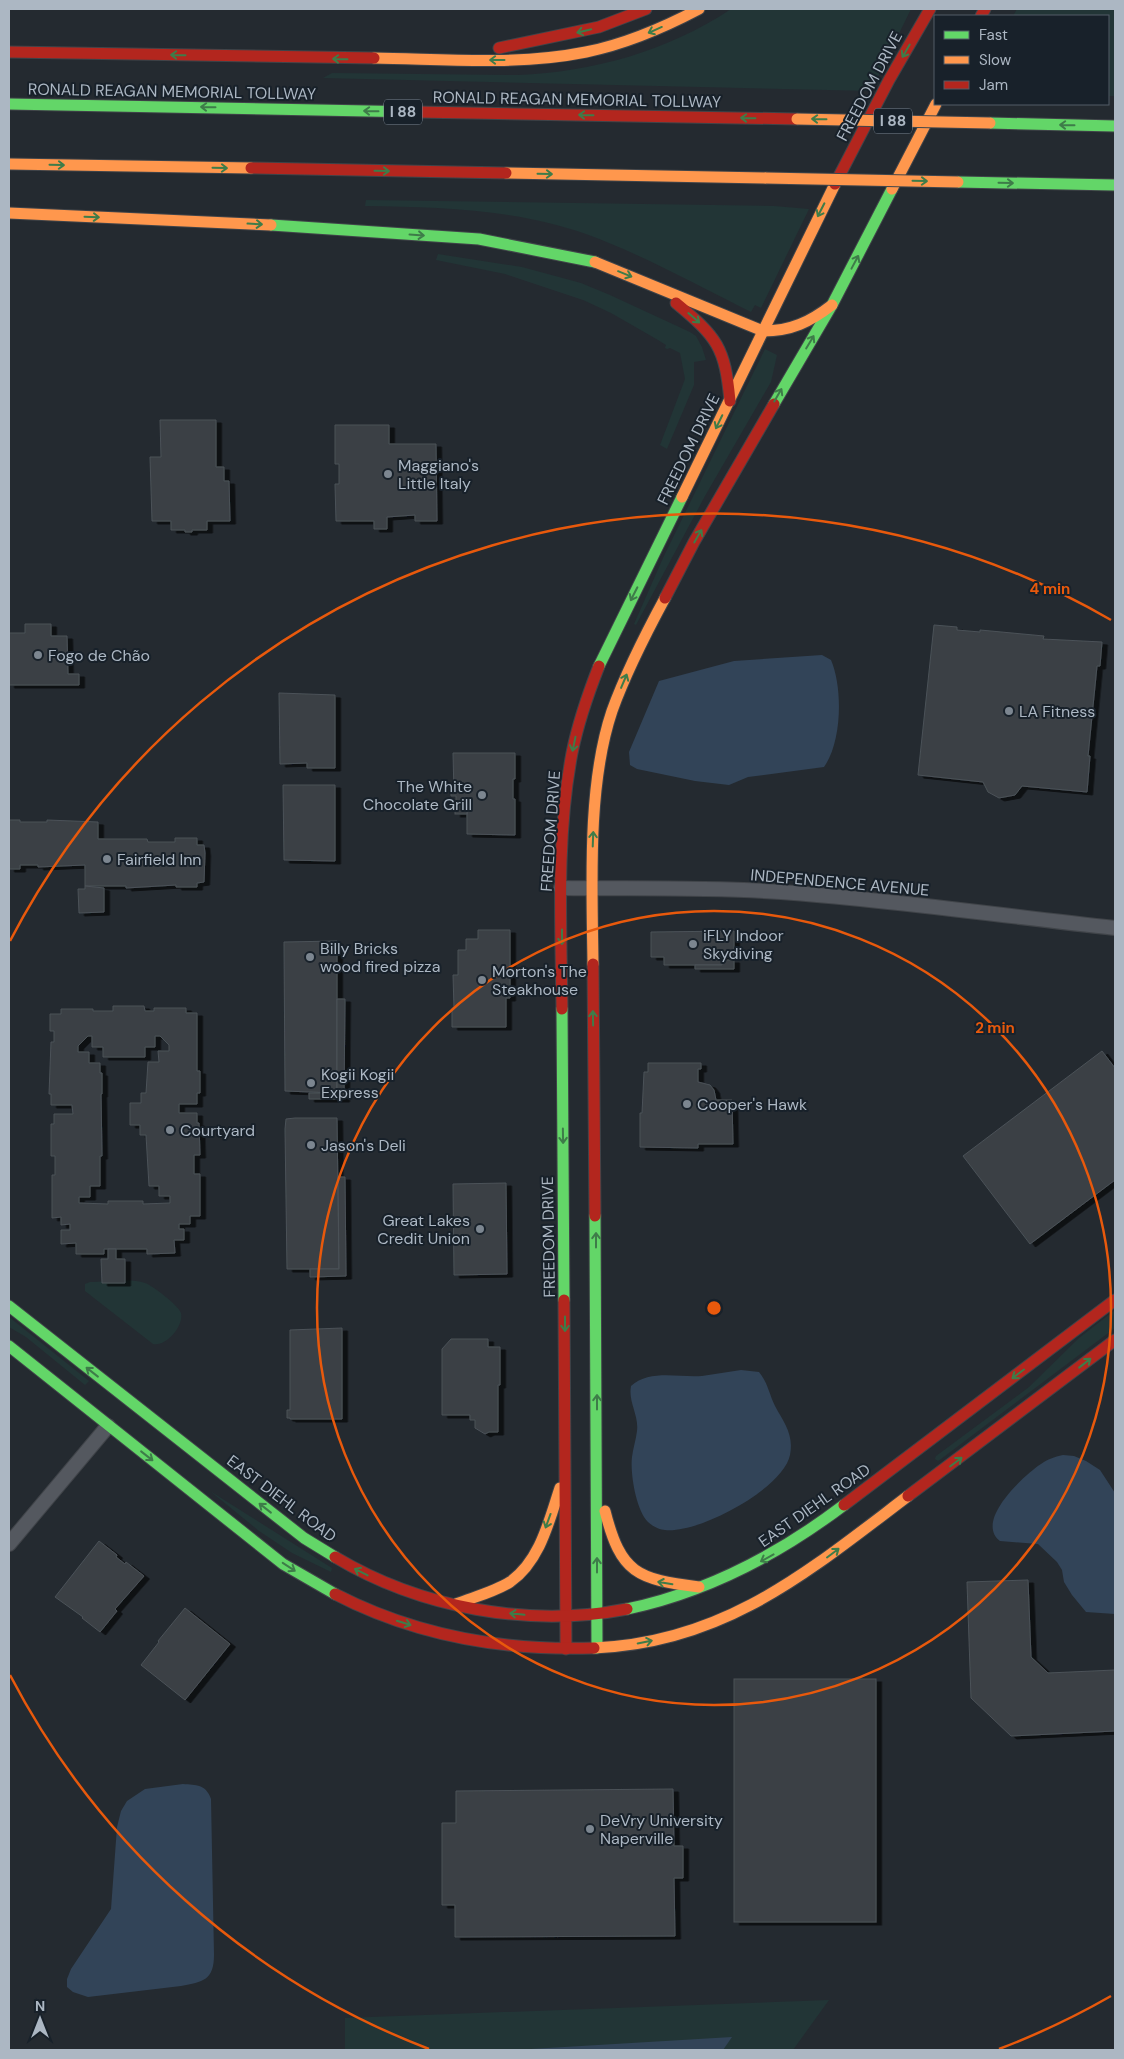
<svg xmlns="http://www.w3.org/2000/svg" width="1124" height="2059" viewBox="0 0 1124 2059" font-family="'DM Sans',sans-serif">
  <defs>
    <filter id="shadow"><feDropShadow dx="5.5" dy="3" stdDeviation="0" flood-color="#0009"/></filter>
  </defs>
  <rect width="100%" height="100%" fill="#242a30"/>
  <g fill="#223536">
    <path d="M 731,9 L 911,9 L 871,91 L 323,78 L 332,73 L 518,75 C 593,72 668,51 731,9 Z"/>
    <polygon points="1017,9 1115,9 1115,96 1108,96 1108,16 1013,16"/>
    <path d="M 366,200 L 774,206 L 809,209 L 761,308 L 755,305 L 751,312 C 697,285 643,255 586,234 C 516,209 439,207 365,206 Z"/>
    <polygon points="438,254 522,267 581,283 610,295 690,332 696,336 702,347 706,360 694,362 694,385 667,449 660,445 685,379 680,353 670,348 667,349 665,348 666,345 658,340 611,313 583,300 505,274 436,260"/>
    <polygon points="765,349 777,355 771,382 705,496 636,625 634,624 663,558"/>
    <path d="M 90,1282 C 104,1282 132,1278 145,1283 C 152,1285 179,1306 181,1313 C 184,1326 166,1347 153,1344 L 85,1291 L 85,1284 Z"/>
    <polygon points="1115,1310 1115,1328 941,1459 938,1461 935,1459 936,1456 1029,1387 1079,1338"/>
    <polygon points="9,1317 89,1381 85,1385 26,1337 9,1327"/>
    <polygon points="210,1491 332,1568 331,1572 292,1553 259,1531"/>
    <polygon points="829,2000 793,2050 345,2050 345,2018"/>
  </g>
  <g fill="#324458">
    <path d="M 822,655 L 831,660 C 843,688 842,742 824,767 L 748,777 L 729,785 L 695,781 L 637,769 L 630,765 L 629,752 L 659,681 L 734,661 Z"/>
    <path d="M 741,1370 L 759,1372 C 768,1383 769,1394 775,1406 C 784,1423 794,1434 790,1455 C 783,1489 698,1534 665,1530 C 660,1530 652,1526 648,1522 C 636,1510 630,1473 632,1457 C 633,1448 636,1440 637,1431 C 639,1415 628,1402 631,1386 C 650,1369 679,1378 702,1376 C 715,1374 728,1372 741,1370 Z"/>
    <path d="M 1063,1455 L 1074,1456 L 1086,1461 L 1100,1470 L 1115,1493 L 1115,1614 L 1086,1612 L 1072,1595 L 1064,1582 L 1062,1570 L 1057,1562 L 1038,1544 L 1000,1541 C 974,1521 1024,1475 1041,1464 C 1048,1459 1054,1457 1063,1455 Z"/>
    <path d="M 183,1784 C 196,1785 206,1784 211,1799 L 214,1955 C 214,1980 203,1982 181,1986 L 88,1997 L 73,1992 L 67,1987 L 67,1979 L 71,1969 L 111,1909 L 117,1827 L 121,1811 L 127,1801 L 145,1789 Z"/>
    <polygon points="732,2037 723,2050 514,2050"/>
  </g>
  <g fill="#3b4045" stroke="#4b5258" fill-rule="evenodd" filter="url(#shadow)">
    <polygon points="160,420 216,420 216,467 224,467 224,481 229,481 230,521 207,521 207,530 192,530 192,532 185,532 185,530 171,530 171,521 152,521 150,457 161,457"/>
    <polygon points="335,425 389,425 389,444 436,444 437,521 415,521 415,515 387,517 387,529 374,529 374,521 336,521 335,484 339,484 339,464 335,464"/>
    <polygon points="25,624 51,624 51,636 67,636 68,674 79,674 79,685 9,685 9,633 25,633"/>
    <polygon points="934,625 957,627 957,630 980,632 980,630 1044,636 1043,639 1102,642 1100,666 1097,666 1088,756 1090,756 1087,792 1022,786 1015,795 999,798 988,792 983,782 918,775"/>
    <polygon points="279,693 335,695 335,768 307,768 307,763 280,764"/>
    <polygon points="453,753 515,753 515,779 513,779 513,799 515,799 515,835 467,834 467,805 456,805 456,796 451,796 451,793 454,793"/>
    <polygon points="283,785 335,785 335,861 284,860"/>
    <rect x="455" y="805" width="12" height="9"/>
    <polygon points="9,820 20,820 20,822 47,822 47,820 98,822 98,839 147,839 148,842 175,842 175,838 197,838 197,845 204,845 205,853 204,882 197,883 197,887 176,887 176,885 126,888 126,886 85,886 85,865 38,867 38,865 20,865 20,869 9,869"/>
    <polygon points="85,886 104,888 104,912 79,913 78,889 85,889"/>
    <polygon points="478,930 510,930 510,998 506,998 506,1027 452,1027 452,1008 454,1008 453,975 458,975 458,950 466,950 466,939 478,939"/>
    <polygon points="734,931 734,957 722,957 722,965 664,965 664,957 651,957 651,932"/>
    <polygon points="337,941 337,1093 285,1091 284,942"/>
    <polygon points="722,960 734,960 734,969 695,969 695,965 722,965"/>
    <polygon points="337,999 345,999 344,1099 309,1099 309,1093 337,1093"/>
    <path d="M 113,1006 L 144,1006 L 145,1011 L 154,1011 L 154,1008 L 186,1008 L 186,1013 L 197,1013 L 197,1071 L 200,1071 L 200,1093 L 197,1093 L 197,1104 L 179,1104 L 179,1113 L 197,1113 L 197,1123 L 199,1123 L 200,1155 L 194,1155 L 194,1174 L 200,1174 L 200,1216 L 190,1216 L 190,1224 L 179,1224 L 179,1229 L 184,1229 L 184,1240 L 174,1240 L 175,1253 L 147,1254 L 147,1249 L 104,1249 L 104,1254 L 76,1254 L 76,1243 L 61,1244 L 61,1230 L 70,1230 L 70,1224 L 61,1225 L 61,1217 L 52,1218 L 52,1175 L 55,1175 L 55,1156 L 51,1156 L 51,1124 L 54,1124 L 54,1114 L 73,1114 L 72,1105 L 51,1105 L 51,1094 L 49,1094 L 51,1042 L 54,1042 L 54,1031 L 50,1031 L 50,1014 L 61,1014 L 61,1009 L 93,1009 L 93,1011 L 113,1011 ZM 88,1036 L 92,1036 L 92,1047 L 103,1047 L 103,1057 L 145,1057 L 145,1047 L 155,1047 L 155,1036 L 160,1036 L 169,1045 L 169,1051 L 158,1051 L 159,1062 L 148,1062 L 146,1093 L 141,1093 L 141,1103 L 130,1103 L 130,1125 L 140,1125 L 140,1135 L 146,1135 L 149,1186 L 159,1186 L 159,1196 L 170,1196 L 170,1203 L 143,1204 L 143,1201 L 108,1201 L 108,1204 L 79,1203 L 79,1197 L 90,1197 L 90,1186 L 100,1186 L 100,1156 L 102,1156 L 101,1094 L 102,1094 L 102,1073 L 100,1073 L 100,1063 L 89,1063 L 89,1052 L 78,1052 L 78,1046 Z"/>
    <polygon points="1102,1051 1115,1068 1115,1180 1030,1244 963,1156"/>
    <polygon points="648,1063 701,1063 701,1069 698,1069 698,1082 710,1085 714,1090 716,1100 732,1100 733,1144 698,1144 698,1148 640,1147 640,1113 642,1113 644,1072 648,1072"/>
    <polygon points="295,1118 337,1118 339,1269 287,1269 285,1129 286,1119"/>
    <polygon points="338,1177 345,1177 346,1276 310,1277 310,1269 339,1269"/>
    <polygon points="506,1183 507,1274 454,1275 453,1184"/>
    <polygon points="108,1249 116,1249 116,1259 125,1259 125,1283 102,1283 101,1259 108,1259"/>
    <polygon points="342,1328 342,1419 290,1419 290,1418 287,1418 287,1410 290,1410 290,1330"/>
    <polygon points="451,1339 488,1339 488,1347 500,1347 500,1385 498,1385 498,1432 489,1432 485,1434 475,1428 475,1420 470,1420 470,1415 442,1415 442,1349"/>
    <polygon points="99,1541 117,1555 116,1557 125,1564 126,1562 144,1576 115,1609 117,1611 100,1632 82,1618 83,1617 55,1597"/>
    <polygon points="1028,1580 1031,1657 1048,1673 1115,1670 1115,1731 1011,1736 971,1698 967,1582"/>
    <polygon points="185,1608 230,1644 185,1700 141,1665 159,1642 158,1641"/>
    <rect x="734" y="1679" width="142" height="243"/>
    <polygon points="673,1789 674,1846 683,1846 683,1878 674,1878 675,1936 455,1937 455,1905 442,1905 442,1823 456,1823 456,1791"/>
  </g>
  <g fill="none" stroke-linecap="round" stroke-linejoin="round">
    <g stroke="#404449" stroke-width="16">
      <g id="street">
        <path d="M 561,888 C 634,889 708,887 781,892 C 892,900 1004,916 1115,928"/>
        <polyline points="9,1544 108,1426"/>
      </g>
    </g>
    <g stroke="#404449" stroke-width="13">
      <g id="fast">
        <polyline points="9,104 418,112"/>
        <polyline points="990,123 1115,126"/>
        <polyline points="958,182 1115,185"/>
        <polyline points="271,225 479,239 595,262"/>
        <polyline points="774,404 832,305 892,189"/>
        <polyline points="599,666 682,497"/>
        <polyline points="562,1009 564,1300"/>
        <polyline points="595,1216 597,1648"/>
        <polyline points="9,1306 304,1538 335,1557"/>
        <polyline points="9,1346 283,1564 335,1594"/>
        <path d="M 627,1609 C 708,1592 778,1555 844,1505"/>
      </g>
    </g>
    <g stroke="#404449" stroke-width="13">
      <g id="slow">
        <path d="M 374,58 C 444,59 517,66 586,52 C 626,44 663,28 699,9"/>
        <polyline points="9,164 251,168"/>
        <polyline points="506,173 766,178"/>
        <polyline points="892,189 936,104"/>
        <polyline points="9,213 271,225"/>
        <path d="M 595,262 L 763,331 C 791,331 810,322 832,305"/>
        <polyline points="682,497 835,184"/>
        <path d="M 593,964 C 592,886 587,785 612,711 C 626,672 645,635 665,598"/>
        <path d="M 605,1511 C 621,1574 637,1579 699,1587"/>
        <path d="M 456,1604 C 474,1597 494,1592 510,1582 C 540,1561 549,1521 560,1488"/>
        <path d="M 594,1648 C 725,1643 809,1571 908,1496"/>
      </g>
    </g>
    <g stroke="#404449" stroke-width="13">
      <g id="jam">
        <polyline points="981,16 985,9"/>
        <polyline points="499,48 599,27 646,9"/>
        <polyline points="9,52 374,58"/>
        <polyline points="418,112 797,119"/>
        <polyline points="251,168 506,173"/>
        <polyline points="835,184 889,80 930,9"/>
        <path d="M 676,303 C 717,337 725,347 730,401"/>
        <polyline points="665,598 694,542 774,404"/>
        <polyline points="593,964 595,1216"/>
        <path d="M 562,1009 C 561,924 556,837 572,753 C 578,723 588,694 599,666"/>
        <polyline points="564,1300 566,1649"/>
        <polyline points="908,1496 1115,1340"/>
        <polyline points="844,1505 1115,1300"/>
        <path d="M 335,1557 C 420,1608 529,1628 627,1609"/>
        <path d="M 335,1594 C 416,1636 504,1651 594,1648"/>
      </g>
    </g>
    <use href="#street" stroke="#54585f" stroke-width="14"/>
    <use href="#fast" stroke="#63d668" stroke-width="11"/>
    <use href="#slow" stroke="#ff974d" stroke-width="11"/>
    <use href="#jam" stroke="#b3261e" stroke-width="11"/>
    <g stroke="#40464c" stroke-width="13" stroke-linecap="butt">
      <g id="slow-bridge">
        <polyline points="797,119 990,123"/>
        <polyline points="766,178 958,182"/>
      </g>
    </g>
    <use href="#slow-bridge" stroke="#ff974d" stroke-width="11"/>
  </g>
  <defs><path id="oneway-shaft" d="M-6 0H5M1.5-3L5.5 0L1.5 3" fill="none" stroke-width="1.6" stroke-linecap="round" stroke-linejoin="round" transform="scale(1.25)"/></defs>
  <g stroke="#3e7c49">
    <use href="#oneway-shaft" transform="translate(655 30) rotate(156)"/>
    <use href="#oneway-shaft" transform="translate(584 31) rotate(166)"/>
    <use href="#oneway-shaft" transform="translate(906 51) rotate(120)"/>
    <use href="#oneway-shaft" transform="translate(178 55) rotate(-179)"/>
    <use href="#oneway-shaft" transform="translate(340 59) rotate(-179)"/>
    <use href="#oneway-shaft" transform="translate(497 60) rotate(180)"/>
    <use href="#oneway-shaft" transform="translate(208 107) rotate(-179)"/>
    <use href="#oneway-shaft" transform="translate(371 111) rotate(-179)"/>
    <use href="#oneway-shaft" transform="translate(586 115) rotate(-179)"/>
    <use href="#oneway-shaft" transform="translate(748 118) rotate(-179)"/>
    <use href="#oneway-shaft" transform="translate(819 119) rotate(-179)"/>
    <use href="#oneway-shaft" transform="translate(1067 125) rotate(-179)"/>
    <use href="#oneway-shaft" transform="translate(57 165) rotate(1)"/>
    <use href="#oneway-shaft" transform="translate(220 168) rotate(1)"/>
    <use href="#oneway-shaft" transform="translate(382 171) rotate(1)"/>
    <use href="#oneway-shaft" transform="translate(545 174) rotate(1)"/>
    <use href="#oneway-shaft" transform="translate(920 181) rotate(1)"/>
    <use href="#oneway-shaft" transform="translate(1006 183) rotate(1)"/>
    <use href="#oneway-shaft" transform="translate(821 210) rotate(117)"/>
    <use href="#oneway-shaft" transform="translate(92 217) rotate(2)"/>
    <use href="#oneway-shaft" transform="translate(255 224) rotate(3)"/>
    <use href="#oneway-shaft" transform="translate(417 235) rotate(4)"/>
    <use href="#oneway-shaft" transform="translate(855 262) rotate(-62)"/>
    <use href="#oneway-shaft" transform="translate(625 274) rotate(22)"/>
    <use href="#oneway-shaft" transform="translate(694 318) rotate(41)"/>
    <use href="#oneway-shaft" transform="translate(810 342) rotate(-59)"/>
    <use href="#oneway-shaft" transform="translate(778 395) rotate(-60)"/>
    <use href="#oneway-shaft" transform="translate(719 422) rotate(116)"/>
    <use href="#oneway-shaft" transform="translate(698 536) rotate(-60)"/>
    <use href="#oneway-shaft" transform="translate(634 594) rotate(117)"/>
    <use href="#oneway-shaft" transform="translate(624 681) rotate(-67)"/>
    <use href="#oneway-shaft" transform="translate(574 744) rotate(102)"/>
    <use href="#oneway-shaft" transform="translate(593 839) rotate(-88)"/>
    <use href="#oneway-shaft" transform="translate(562 937) rotate(90)"/>
    <use href="#oneway-shaft" transform="translate(593 1018) rotate(-91)"/>
    <use href="#oneway-shaft" transform="translate(563 1136) rotate(89)"/>
    <use href="#oneway-shaft" transform="translate(596 1240) rotate(-90)"/>
    <use href="#oneway-shaft" transform="translate(565 1324) rotate(90)"/>
    <use href="#oneway-shaft" transform="translate(1085 1363) rotate(-38)"/>
    <use href="#oneway-shaft" transform="translate(92 1372) rotate(-142)"/>
    <use href="#oneway-shaft" transform="translate(1018 1374) rotate(143)"/>
    <use href="#oneway-shaft" transform="translate(597 1402) rotate(-90)"/>
    <use href="#oneway-shaft" transform="translate(147 1456) rotate(38)"/>
    <use href="#oneway-shaft" transform="translate(956 1462) rotate(-37)"/>
    <use href="#oneway-shaft" transform="translate(265 1508) rotate(-142)"/>
    <use href="#oneway-shaft" transform="translate(548 1521) rotate(110)"/>
    <use href="#oneway-shaft" transform="translate(833 1553) rotate(-37)"/>
    <use href="#oneway-shaft" transform="translate(767 1558) rotate(151)"/>
    <use href="#oneway-shaft" transform="translate(597 1565) rotate(-90)"/>
    <use href="#oneway-shaft" transform="translate(289 1567) rotate(33)"/>
    <use href="#oneway-shaft" transform="translate(361 1572) rotate(-153)"/>
    <use href="#oneway-shaft" transform="translate(665 1583) rotate(-171)"/>
    <use href="#oneway-shaft" transform="translate(517 1614) rotate(-174)"/>
    <use href="#oneway-shaft" transform="translate(404 1623) rotate(17)"/>
    <use href="#oneway-shaft" transform="translate(645 1642) rotate(-11)"/>
  </g>
  <g fill="none" stroke="#e8590c" stroke-width="2.5">
    <circle cx="714" cy="1308" r="397"/>
    <path d="M1111 1996A794 794 0 0 1 999 2049M429 2049A794 794 0 0 1 10 1675M10 941A794 794 0 0 1 1111 620"/>
  </g>
  <g fill="#7c8690" stroke="#18212a" stroke-width="2">
    <circle cx="388" cy="474" r="5"/>
    <circle cx="38" cy="655" r="5"/>
    <circle cx="1009" cy="711" r="5"/>
    <circle cx="482" cy="795" r="5"/>
    <circle cx="107" cy="859" r="5"/>
    <circle cx="693" cy="944" r="5"/>
    <circle cx="310" cy="957" r="5"/>
    <circle cx="482" cy="980" r="5"/>
    <circle cx="311" cy="1083" r="5"/>
    <circle cx="687" cy="1104" r="5"/>
    <circle cx="170" cy="1130" r="5"/>
    <circle cx="311" cy="1145" r="5"/>
    <circle cx="480" cy="1229" r="5"/>
    <circle cx="590" cy="1829" r="5"/>
  </g>
  <g text-anchor="middle" stroke-width="4" stroke-linejoin="round" paint-order="stroke">
    <g fill="#18212a" stroke="#808a95" stroke-width="1">
      <rect x="384" y="99.5" width="38" height="25" rx="4"/>
      <rect x="874" y="108.5" width="38" height="25" rx="4"/>
    </g>
    <g font-size="15" font-weight="bold" fill="#acb7c3">
      <text x="403" y="117">I 88</text>
      <text x="893" y="126">I 88</text>
    </g>
    <g font-size="16" fill="#acb7c3" stroke="#18212a">
      <text transform="translate(869 86) rotate(-62)" y="6">FREEDOM DRIVE</text>
      <text transform="translate(172 91) rotate(1)" y="6">RONALD REAGAN MEMORIAL TOLLWAY</text>
      <text transform="translate(577 99) rotate(1)" y="6">RONALD REAGAN MEMORIAL TOLLWAY</text>
      <text transform="translate(688 449) rotate(-64)" y="6">FREEDOM DRIVE</text>
      <text transform="translate(550 831) rotate(-86)" y="6">FREEDOM DRIVE</text>
      <text transform="translate(840 882) rotate(5)" y="6">INDEPENDENCE AVENUE</text>
      <text transform="translate(548 1237) rotate(-91)" y="6">FREEDOM DRIVE</text>
      <text transform="translate(282 1498) rotate(37)" y="6">EAST DIEHL ROAD</text>
      <text transform="translate(814 1505) rotate(-35)" y="6">EAST DIEHL ROAD</text>
    </g>
    <g font-size="16" fill="#acb7c3" stroke="#18212a" text-anchor="start">
      <text x="398" y="471">Maggiano's<tspan x="398" dy="18">Little Italy</tspan></text>
      <text x="48" y="661">Fogo de Chão</text>
      <text x="1019" y="717">LA Fitness</text>
      <text x="472" y="792" text-anchor="end">The White<tspan x="472" dy="18">Chocolate Grill</tspan></text>
      <text x="117" y="865">Fairfield Inn</text>
      <text x="703" y="941">iFLY Indoor<tspan x="703" dy="18">Skydiving</tspan></text>
      <text x="320" y="954">Billy Bricks<tspan x="320" dy="18">wood fired pizza</tspan></text>
      <text x="492" y="977">Morton's The<tspan x="492" dy="18">Steakhouse</tspan></text>
      <text x="321" y="1080">Kogii Kogii<tspan x="321" dy="18">Express</tspan></text>
      <text x="697" y="1110">Cooper's Hawk</text>
      <text x="180" y="1136">Courtyard</text>
      <text x="321" y="1151">Jason's Deli</text>
      <text x="470" y="1226" text-anchor="end">Great Lakes<tspan x="470" dy="18">Credit Union</tspan></text>
      <text x="600" y="1826">DeVry University<tspan x="600" dy="18">Naperville</tspan></text>
    </g>
  </g>
  <circle cx="714" cy="1308" r="8" fill="#e8590c" stroke="#18212a" stroke-width="2.5"/>
  <g font-size="15" text-anchor="middle" font-weight="bold" fill="#e8590c" stroke="#18212a" stroke-width="4" stroke-linejoin="round" paint-order="stroke">
    <text x="1050" y="594">4 min</text>
    <text x="995" y="1033">2 min</text>
  </g>
  <rect width="1124" height="2059" fill="none" stroke="#acb7c3" stroke-width="20"/>
  <rect x="934" y="15" width="175" height="90" fill="#18212a" stroke="#535d67"/>
  <rect x="944" y="31" width="25" height="8" fill="#63d668" stroke="#535d67"/>
  <text x="979" y="40" font-size="15" fill="#acb7c3">Fast</text>
  <rect x="944" y="56" width="25" height="8" fill="#ff974d" stroke="#535d67"/>
  <text x="979" y="65" font-size="15" fill="#acb7c3">Slow</text>
  <rect x="944" y="81" width="25" height="8" fill="#b3261e" stroke="#535d67"/>
  <text x="979" y="90" font-size="15" fill="#acb7c3">Jam</text>
  <g transform="translate(40 2019)" stroke="#18212a" stroke-width="4" paint-order="stroke">
  <path d="M0-4L9 19L0 12L-9 19Z" fill="#acb7c3"/>
  <text y="-8" font-size="14" font-weight="bold" text-anchor="middle" fill="#acb7c3">N</text>
  </g>
</svg>
